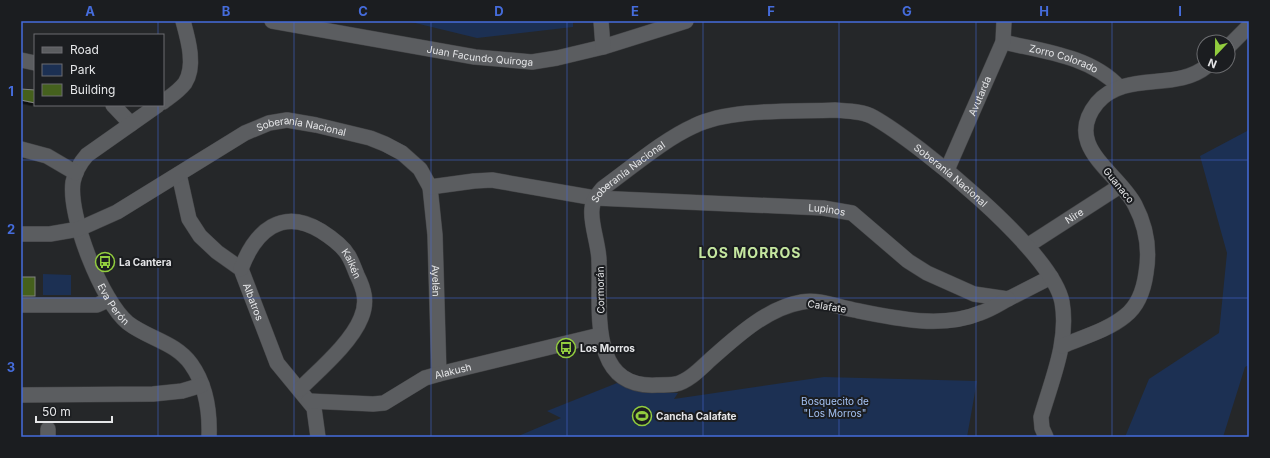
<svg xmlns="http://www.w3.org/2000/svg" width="1270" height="458" viewBox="0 0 1270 458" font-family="Inter,sans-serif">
  <defs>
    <filter id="shadow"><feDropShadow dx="-2.5" dy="2.5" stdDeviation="0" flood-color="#0009"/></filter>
  </defs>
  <rect width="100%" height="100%" fill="#252729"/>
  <g fill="#1c3053">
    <polygon points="407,21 573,21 573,27 477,38"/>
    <polygon points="1249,130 1249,365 1245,367 1223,437 1125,437 1149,379 1219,333 1227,253 1200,156"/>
    <polygon points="43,274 71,275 71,295 43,295"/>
    <polygon points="824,377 977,381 967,437 516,437 561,418 547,411 617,383 637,391 678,393 674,399"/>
  </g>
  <g fill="#45611e" stroke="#81837f" filter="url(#shadow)">
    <polygon points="21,89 35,90 35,103 21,100"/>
    <rect x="21" y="277" width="14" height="19"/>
  </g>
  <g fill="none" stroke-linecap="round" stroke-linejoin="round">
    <g stroke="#424345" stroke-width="16">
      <g id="minor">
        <path id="s1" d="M 272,21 L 475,57 L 532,62 L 557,58 L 603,47 L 686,21"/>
        <polyline points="601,21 603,47"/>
        <path id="s2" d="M 1003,42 C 1041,51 1091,56 1119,87"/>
        <polyline points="1228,47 1249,26"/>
        <polyline points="21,60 35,63"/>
        <path d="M 163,102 C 171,96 179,91 185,83 C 196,66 188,39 183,21"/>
        <polyline points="113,105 131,124"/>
        <path id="s3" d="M 158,105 L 87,155 C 80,163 75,172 73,182 C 68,216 102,302 128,323 C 149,339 175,342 191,364 C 206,385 210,412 209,437"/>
        <polyline points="21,149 47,156 76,173"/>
        <path id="s4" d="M 947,170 L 1003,42 L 1004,21"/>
        <path id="s5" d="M 179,174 L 189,219 L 200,236 L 217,252 L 241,269 L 277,363 L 314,408 L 318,437"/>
        <path id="s6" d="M 430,187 L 435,235 L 439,374"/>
        <path id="s7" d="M 21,234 L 50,234 L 79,229 L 117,212 L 245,133 L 269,123 L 287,120 L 316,125 L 370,138 L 385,144 L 402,153 L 420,169 L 430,187 L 474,181 L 492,180 L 595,198 L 823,208 L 852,213 L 908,261 L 927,273 L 974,294 L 1008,299 L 1051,277"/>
        <path id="s8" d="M 1027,246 L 1120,186"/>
        <path id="s9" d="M 241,269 C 255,231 282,207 321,231 C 332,238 342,245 348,255 C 352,261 354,268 357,275 C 364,289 368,302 361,318 C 351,343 320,369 300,389"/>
        <path id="s10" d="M 1008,299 C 999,304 990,310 980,313 C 942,329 893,318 854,310 C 838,307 819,299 802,302 C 767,308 737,336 711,359 C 701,368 689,381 676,384 C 670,385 663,385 657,385 C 587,389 601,307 599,261 C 599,245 590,223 592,209 C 592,201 598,194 603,188 C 631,168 663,140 694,126 C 731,108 793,112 835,110 C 847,111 863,111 873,117 C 919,143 1052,251 1062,302 C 1069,341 1052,379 1041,417 L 1042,428 L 1046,437"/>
        <polyline points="21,305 97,305 108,300"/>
        <path d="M 1062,346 C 1083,337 1108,330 1125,316 C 1138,306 1144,288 1146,273 C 1150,250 1146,226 1135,205 C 1118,172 1062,146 1097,103 C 1125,70 1176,92 1207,66"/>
        <polyline points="21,395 153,394 182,391 202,385"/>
        <path id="s11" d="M 309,401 L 373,404 L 384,403 L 425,378 L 439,374 L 600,335"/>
        <polyline points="48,437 48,429"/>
      </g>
    </g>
    <use href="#minor" stroke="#5b5d60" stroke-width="15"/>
  </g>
  <path fill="none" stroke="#456cdb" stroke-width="1" stroke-opacity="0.55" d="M 158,21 L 158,35M 294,21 L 294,437M 431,21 L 431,437M 567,21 L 567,437M 703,21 L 703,437M 839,21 L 839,437M 976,21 L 976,437M 1112,21 L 1112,437M 158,105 L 158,437M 21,160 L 1249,160M 21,298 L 1249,298"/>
  <defs>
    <g id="bus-ring" transform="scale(1)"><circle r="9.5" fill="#1b1d20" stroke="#92cd3e" stroke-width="1.5"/><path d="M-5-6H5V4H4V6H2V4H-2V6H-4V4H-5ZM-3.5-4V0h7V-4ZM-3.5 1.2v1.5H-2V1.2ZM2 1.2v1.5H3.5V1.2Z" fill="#92cd3e"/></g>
    <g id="stadium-ring" transform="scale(1)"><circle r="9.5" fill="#1b1d20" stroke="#92cd3e" stroke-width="1.5"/><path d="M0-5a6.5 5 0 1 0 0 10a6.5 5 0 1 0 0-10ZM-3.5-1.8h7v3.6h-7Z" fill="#92cd3e"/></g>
  </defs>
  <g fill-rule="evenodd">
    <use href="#bus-ring" x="105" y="262"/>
    <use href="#bus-ring" x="566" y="348"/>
    <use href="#stadium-ring" x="642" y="416"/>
  </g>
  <g text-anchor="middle" stroke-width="4" stroke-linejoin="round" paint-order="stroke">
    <g font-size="10" fill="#e5e6e8" stroke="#1b1d20">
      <text dy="4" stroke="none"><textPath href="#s1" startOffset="211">Juan Facundo Quiroga</textPath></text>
      <text dy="4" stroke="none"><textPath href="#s2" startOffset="63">Zorro Colorado</textPath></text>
      <text dy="4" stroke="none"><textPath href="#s4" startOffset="81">Avutarda</textPath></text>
      <text dy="4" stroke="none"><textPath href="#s7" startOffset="309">Soberanía Nacional</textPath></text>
      <text dy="4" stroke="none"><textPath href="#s10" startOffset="648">Soberanía Nacional</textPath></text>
      <text dy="4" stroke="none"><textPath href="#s10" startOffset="1008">Soberanía Nacional</textPath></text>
      <text transform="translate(1119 185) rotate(51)" y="4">Guanaco</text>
      <text dy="4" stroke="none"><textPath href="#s7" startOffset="859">Lupinos</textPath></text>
      <text dy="4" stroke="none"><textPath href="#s8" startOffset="56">Nire</textPath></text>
      <text dy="4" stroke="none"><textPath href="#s9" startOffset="151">Kaikén</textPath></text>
      <text dy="4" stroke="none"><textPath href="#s6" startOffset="94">Ayelén</textPath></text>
      <text transform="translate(600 290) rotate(-91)" y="4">Cormorán</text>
      <text dy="4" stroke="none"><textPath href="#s5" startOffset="154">Albatros</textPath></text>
      <text dy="4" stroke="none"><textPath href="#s3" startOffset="248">Eva Perón</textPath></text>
      <text transform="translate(827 306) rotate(9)" y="4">Calafate</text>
      <text dy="4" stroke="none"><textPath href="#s11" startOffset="152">Alakush</textPath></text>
    </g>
    <g font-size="10" font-weight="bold" fill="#e5e6e8" stroke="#1b1d20" text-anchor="start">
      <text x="119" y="266">La Cantera</text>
      <text x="580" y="352">Los Morros</text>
      <text x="656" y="420">Cancha Calafate</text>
    </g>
    <g font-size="10" fill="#a5c3f5" stroke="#1b1d20">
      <text x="835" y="405">Bosquecito de<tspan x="835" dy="12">"Los Morros"</tspan></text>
    </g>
    <g font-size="14" font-weight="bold" letter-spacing="1" fill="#c5e7a0" stroke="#1b1d20">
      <text x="750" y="258">LOS MORROS</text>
    </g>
  </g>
  <rect width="1270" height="458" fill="none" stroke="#1b1d20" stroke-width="44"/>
  <rect x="34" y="34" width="130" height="72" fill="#1b1d20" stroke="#6c6d70"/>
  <rect x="42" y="47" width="20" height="6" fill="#5b5d60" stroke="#6c6d70"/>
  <text x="70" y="54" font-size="12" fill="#e5e6e8">Road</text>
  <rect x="42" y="64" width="20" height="12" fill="#1c3053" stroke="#6c6d70"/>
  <text x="70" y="74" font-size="12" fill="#e5e6e8">Park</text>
  <rect x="42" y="84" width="20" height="12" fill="#45611e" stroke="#6c6d70"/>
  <text x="70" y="94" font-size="12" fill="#e5e6e8">Building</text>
  <g transform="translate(1216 54) rotate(202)"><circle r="19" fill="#1b1d20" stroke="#6c6d70"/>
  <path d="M0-3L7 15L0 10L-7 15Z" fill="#92cd3e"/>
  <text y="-6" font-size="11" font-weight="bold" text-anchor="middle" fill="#e5e6e8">N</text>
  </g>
  <path d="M36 416v6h76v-6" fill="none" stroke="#e5e6e8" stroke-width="2"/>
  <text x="42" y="416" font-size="12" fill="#e5e6e8" stroke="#1b1d20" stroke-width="3" paint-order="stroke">50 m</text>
  <rect x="22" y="22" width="1226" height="414" fill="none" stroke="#456cdb" stroke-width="1.5"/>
  <g font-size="13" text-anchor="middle" font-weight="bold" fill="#456cdb">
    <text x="90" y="16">A</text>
    <text x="226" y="16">B</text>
    <text x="363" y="16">C</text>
    <text x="499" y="16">D</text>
    <text x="635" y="16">E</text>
    <text x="771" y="16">F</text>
    <text x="907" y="16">G</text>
    <text x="1044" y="16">H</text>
    <text x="1180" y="16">I</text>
    <text x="11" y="96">1</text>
    <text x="11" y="234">2</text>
    <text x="11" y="372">3</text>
  </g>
</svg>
